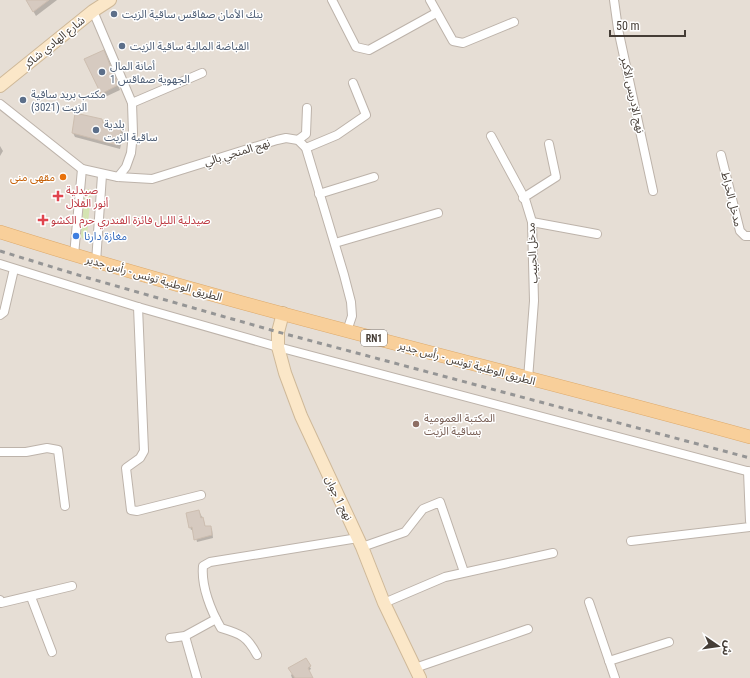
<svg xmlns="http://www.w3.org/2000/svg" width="750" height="678" viewBox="0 0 750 678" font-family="'Roboto Condensed','Noto Sans Arabic',sans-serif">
  <rect width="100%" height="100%" fill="#f2ede7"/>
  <rect fill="#e6ded5" x="0" y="0" width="750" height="678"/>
  <polygon fill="#d5e4b2" points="89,189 91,193 87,235 84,239 82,238 81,235 84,193 86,190"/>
  <g fill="#0003">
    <polygon points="27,0 57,0 36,16"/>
    <polygon points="106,56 120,90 105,97 102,93"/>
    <polygon points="103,124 121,128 124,132 120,149 75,137 73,133"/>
    <polygon points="0,146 3,151 0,156"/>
    <polygon points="199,511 204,521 205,527 210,527 212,529 213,538 197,542 194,529 191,530 190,527"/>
    <polygon points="306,659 311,669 308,671 312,678 292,678 291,675"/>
  </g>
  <g fill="#d6cac0" stroke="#cdbeb0">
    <polygon points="26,0 49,0 33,12"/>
    <polygon points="104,50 118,85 101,94 84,59"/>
    <polygon points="75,113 102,119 103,123 122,127 117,145 72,133"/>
    <polygon points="199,510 201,518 203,517 205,526 211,526 212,535 194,540 192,527 189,528 186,513"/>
    <polygon points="306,658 311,666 308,668 313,678 295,678 288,668"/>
  </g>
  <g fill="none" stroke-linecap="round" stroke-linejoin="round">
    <g stroke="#bdb3aa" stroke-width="10">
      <g id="street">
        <polyline points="332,0 356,47 369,50 436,13"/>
        <polyline points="430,0 453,41 463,43 514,22"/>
        <polyline points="614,0 618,29 653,191"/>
        <polyline points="93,11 132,103 133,133 131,153 126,167 118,177"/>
        <polyline points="132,103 202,73"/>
        <polyline points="0,104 82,169 118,177 152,179 277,140 286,138 298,140 306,148 344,275 351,302 352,316 347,331"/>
        <polyline points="491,136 525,199 532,222 534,301 528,379"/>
        <polyline points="298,140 306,134 307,108"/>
        <polyline points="306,148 337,135 366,115 353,83"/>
        <polyline points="721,155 740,231 745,236 750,236"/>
        <polyline points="319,194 374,177"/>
        <polyline points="523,198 556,177 549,144"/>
        <polyline points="532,222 597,234"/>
        <polyline points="335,243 438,213"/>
        <polyline points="74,255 82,169"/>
        <polyline points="96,262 102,175"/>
        <polyline points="0,264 138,307 278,347 750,472"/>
        <polyline points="138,307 144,451 140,458 126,468 131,510 137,511 201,495"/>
        <polyline points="0,315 4,312 14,269"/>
        <polyline points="0,452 26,452 47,448 58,450 65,506"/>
        <polyline points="748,471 750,521"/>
        <polyline points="631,541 750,527"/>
        <polyline points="362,547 405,532 423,509 440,502 464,572"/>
        <polyline points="31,597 52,652"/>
        <polyline points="0,600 1,603 72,586"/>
        <polyline points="589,602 615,678"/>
        <polyline points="384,603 445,577 553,553"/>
        <polyline points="185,636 197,678"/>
        <polyline points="170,638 185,636 216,619"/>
        <path d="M 257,655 C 247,636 241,634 221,628 C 211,611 201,586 203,566 L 210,562 L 358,538"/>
        <polyline points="609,661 669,642"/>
        <polyline points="415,668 528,629"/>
      </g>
    </g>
    <g stroke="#cfb999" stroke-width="14">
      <g id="secondary">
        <polyline points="0,86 93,11 110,0"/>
        <polyline points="283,313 278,332 278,347 285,373 301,416 362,547 384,603 420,678"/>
      </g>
    </g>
    <g stroke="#dca96b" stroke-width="14">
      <path id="primary" d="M 0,232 C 247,310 500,368 750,437"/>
    </g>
    <use href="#street" stroke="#fff" stroke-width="8"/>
    <use href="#secondary" stroke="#fbe7c8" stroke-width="12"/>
    <use href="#primary" stroke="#f8cf9a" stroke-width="13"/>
    <polyline stroke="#959595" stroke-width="3" stroke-dasharray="5 5" stroke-linecap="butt" points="0,251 88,278 278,332 750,458"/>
  </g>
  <g fill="#5c6f8a" stroke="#fff" stroke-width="1.5">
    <circle cx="114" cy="14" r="4"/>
    <circle cx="122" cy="46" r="4"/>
    <circle cx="102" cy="72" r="4"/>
    <circle cx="23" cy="100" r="4"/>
    <circle cx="96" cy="130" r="4"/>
  </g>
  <circle fill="#e8710a" stroke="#fff" stroke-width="1.5" cx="63" cy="177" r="4"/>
  <g fill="#e0444e" stroke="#fff" stroke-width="1.5">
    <path d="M56 190h4v4h4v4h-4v4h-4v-4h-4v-4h4z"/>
    <path d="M41 214h4v4h4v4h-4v4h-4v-4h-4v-4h4z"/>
  </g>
  <circle fill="#3f7fe0" stroke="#fff" stroke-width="1.5" cx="76" cy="236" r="4"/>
  <circle fill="#8d6e63" stroke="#fff" stroke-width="1.5" cx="416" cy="424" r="4"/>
  <g text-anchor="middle" stroke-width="3" stroke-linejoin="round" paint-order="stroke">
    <rect fill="#fff" stroke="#7d7772" stroke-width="1" x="361" y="330" width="26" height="16" rx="3"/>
    <g font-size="10" font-weight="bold" fill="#453d36">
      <text x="374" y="342">RN1</text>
    </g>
    <g font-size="11" fill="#4e5e75" stroke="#fff" text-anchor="start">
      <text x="122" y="18">بنك الأمان صفاقس ساقية الزيت</text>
      <text x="130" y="50">القباضة المالية ساقية الزيت</text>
      <text x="110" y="70">أمانة المال<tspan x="110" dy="13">الجهوية صفاقس 1</tspan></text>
      <text x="31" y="98">مكتب بريد ساقية<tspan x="31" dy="13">الزيت (3021)</tspan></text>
      <text x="104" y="128">بلدية<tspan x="104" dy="13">ساقية الزيت</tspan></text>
    </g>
    <g font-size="11" fill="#453d36" stroke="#fff">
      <text transform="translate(54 42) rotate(-39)" y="4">شارع الهادي شاكر</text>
      <text transform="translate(633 95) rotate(78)" y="4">نهج الإدريس الأكبر</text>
      <text transform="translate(237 152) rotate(-17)" y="4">نهج المنجي بالي</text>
      <text transform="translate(732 199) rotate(76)" y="4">مدخل الخراط</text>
      <text transform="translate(532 253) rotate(-93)" y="4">مدخل الحبيب</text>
      <text transform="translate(154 278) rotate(16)" y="4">الطريق الوطنية تونس - رأس جدير</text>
      <text transform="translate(467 363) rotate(15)" y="4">الطريق الوطنية تونس - رأس جدير</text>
      <text transform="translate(339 498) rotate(64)" y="4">نهج 1 جوان</text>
    </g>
    <g font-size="11" fill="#c56008" stroke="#fff" text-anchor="end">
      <text x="55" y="181">مقهى منى</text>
    </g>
    <g font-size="11" fill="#be3a42" stroke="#fff" text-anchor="start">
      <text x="66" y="194">صيدلية<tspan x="66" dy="13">أنور القلال</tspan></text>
      <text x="51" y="224">صيدلية الليل فائزة الفندري حرم الكشو</text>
    </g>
    <g font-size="11" fill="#366cbe" stroke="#fff" text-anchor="start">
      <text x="84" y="240">مغازة دارنا</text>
    </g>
    <g font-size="11" fill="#785e54" stroke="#fff" text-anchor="start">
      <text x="424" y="422">المكتبة العمومية<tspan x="424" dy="13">بساقية الزيت</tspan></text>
    </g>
  </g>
  <g transform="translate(718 646) rotate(103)" stroke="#ffffff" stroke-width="3" paint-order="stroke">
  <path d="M0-3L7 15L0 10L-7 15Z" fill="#453d36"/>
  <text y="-6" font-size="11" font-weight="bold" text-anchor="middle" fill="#453d36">ش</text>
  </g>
  <path d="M610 30v6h75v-6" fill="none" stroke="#453d36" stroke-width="2"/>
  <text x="616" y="30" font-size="12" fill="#453d36" stroke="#ffffff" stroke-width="3" paint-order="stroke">50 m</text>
</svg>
